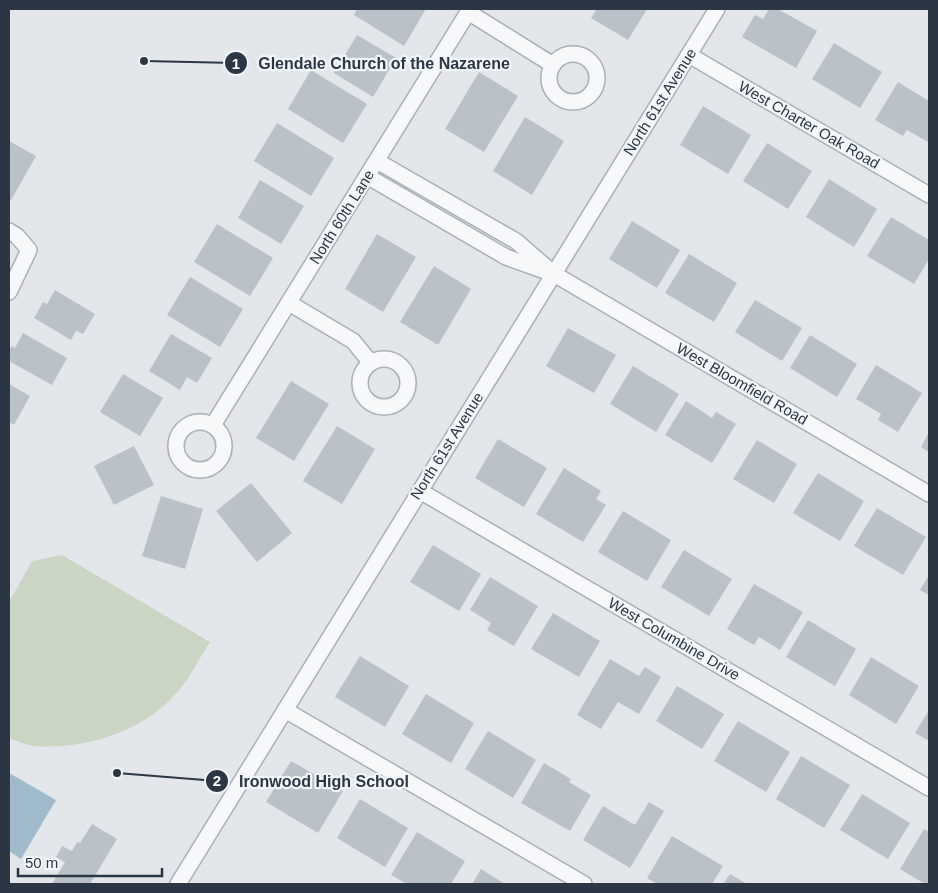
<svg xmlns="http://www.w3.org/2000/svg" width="938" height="893" viewBox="0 0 938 893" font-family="Arial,sans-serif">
  <rect width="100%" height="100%" fill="#e3e7eb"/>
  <path fill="#cbd5c4" d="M 62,555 L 210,642 C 200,657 191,676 179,690 C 146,731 86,750 34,746 C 26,745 17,741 9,738 L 9,602 L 32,561 Z"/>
  <polygon fill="#9fbacb" points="9,773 56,800 21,859 9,851"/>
  <g fill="#bac1c9">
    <polygon points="357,9 426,9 404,46 354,15"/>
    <polygon points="597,9 647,9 628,40 591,18"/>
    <polygon points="769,9 778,9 817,31 796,68 742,37 755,15 763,19"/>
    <polygon points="357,35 396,58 373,97 334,73"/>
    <polygon points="834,43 882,72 860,108 812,79"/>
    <polygon points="311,70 367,104 343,143 288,109"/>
    <polygon points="479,72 518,96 484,152 445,129"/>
    <polygon points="898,82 929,101 928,142 907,130 903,136 875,120"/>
    <polygon points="703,106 751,135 728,174 680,145"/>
    <polygon points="525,117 564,141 532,195 493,171"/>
    <polygon points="277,123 334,158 311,196 254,161"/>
    <polygon points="9,141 36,156 11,200 9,199"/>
    <polygon points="767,143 812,171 788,209 743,181"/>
    <polygon points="829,179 877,209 854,247 806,217"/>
    <polygon points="260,180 304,206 281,244 238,218"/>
    <polygon points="891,217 929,240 929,259 914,284 867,256"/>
    <polygon points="632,221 680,250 657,288 609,259"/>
    <polygon points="217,224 273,258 250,296 194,262"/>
    <polygon points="377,234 416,257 383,312 345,289"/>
    <polygon points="689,254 737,283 714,322 665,293"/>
    <polygon points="434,266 471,289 438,345 400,322"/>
    <polygon points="190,277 243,309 220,347 167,315"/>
    <polygon points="55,290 95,314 83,334 76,331 71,340 34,318 43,302 47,304"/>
    <polygon points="755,300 802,328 782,361 735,332"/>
    <polygon points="568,328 616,355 594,393 546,366"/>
    <polygon points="23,333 67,358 52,385 9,361 9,351 12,346 15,348"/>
    <polygon points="171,334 212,358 197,383 187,377 180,390 149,371"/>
    <polygon points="810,335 857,364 837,397 790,368"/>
    <polygon points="876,365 922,393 898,432 878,420 881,414 856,399"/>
    <polygon points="633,366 679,394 656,432 610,404"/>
    <polygon points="123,374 163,398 140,436 100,412"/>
    <polygon points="291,381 329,404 294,461 256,438"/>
    <polygon points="9,384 30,396 14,425 9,422"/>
    <polygon points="686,401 712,418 716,412 736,424 712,463 665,435"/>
    <polygon points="337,426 375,449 342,504 303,481"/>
    <polygon points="929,432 929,452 921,447"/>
    <polygon points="498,439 547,468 524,507 475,478"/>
    <polygon points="757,440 797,464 774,503 733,479"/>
    <polygon points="134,446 154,485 114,505 94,466"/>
    <polygon points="564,468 601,491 596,499 606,505 583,542 536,514"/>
    <polygon points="818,473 864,501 840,541 793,513"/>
    <polygon points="251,483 292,533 257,562 216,511"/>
    <polygon points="161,496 203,509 185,569 142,556"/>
    <polygon points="877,508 926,537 903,575 854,546"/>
    <polygon points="623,511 671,540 647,581 598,552"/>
    <polygon points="433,545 481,574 459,611 410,582"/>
    <polygon points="684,550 732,579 709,616 661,587"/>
    <polygon points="929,575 929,595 920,590"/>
    <polygon points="490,577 538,606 514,646 487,630 491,623 470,610"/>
    <polygon points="754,584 803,612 780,650 759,637 754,645 727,629"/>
    <polygon points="553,613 600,641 579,677 531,649"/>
    <polygon points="808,620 856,649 835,686 786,657"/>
    <polygon points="360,656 409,686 385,727 335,697"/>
    <polygon points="871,657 919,686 896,724 849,695"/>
    <polygon points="610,659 639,676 645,667 661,677 639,714 618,702 601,729 577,715"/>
    <polygon points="677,686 724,714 702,749 656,721"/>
    <polygon points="426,694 474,723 451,763 402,734"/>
    <polygon points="929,710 929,741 915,733"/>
    <polygon points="738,721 790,752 766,792 714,761"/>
    <polygon points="488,731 536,760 513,798 465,769"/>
    <polygon points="801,756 850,785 824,828 776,799"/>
    <polygon points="291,761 343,791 318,833 266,802"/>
    <polygon points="544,763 571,779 569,782 591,795 570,831 521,803"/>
    <polygon points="862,794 910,823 888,859 840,830"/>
    <polygon points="360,799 408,828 385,867 337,838"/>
    <polygon points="649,802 664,811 630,868 583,840 603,806 635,825"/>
    <polygon points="92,824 117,839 90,884 52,884 65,862 56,857 62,846 72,851 77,842 80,843"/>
    <polygon points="924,829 929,832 929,884 925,884 900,869"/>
    <polygon points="417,832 465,861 451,884 407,884 391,875"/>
    <polygon points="672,836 723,866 712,884 657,884 647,878"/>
    <polygon points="481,869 505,884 472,884"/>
    <polygon points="730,874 747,884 723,884"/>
  </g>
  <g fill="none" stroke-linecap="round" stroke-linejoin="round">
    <g stroke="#a8afb6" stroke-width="18">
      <g id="street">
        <polyline points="468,12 553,65"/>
        <circle cx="573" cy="78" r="24"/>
        <polyline points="689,55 929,195"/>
        <polyline points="377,161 516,241 554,274 929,494"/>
        <polyline points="367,176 506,257 545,271"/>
        <polyline points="9,231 17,236 29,250 9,292"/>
        <polyline points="289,303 353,341 371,363"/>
        <circle cx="384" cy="383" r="24"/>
        <circle cx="200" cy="446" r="24"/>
        <polyline points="213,425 470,9"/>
        <polyline points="420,491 929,788"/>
        <polyline points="285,710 584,884"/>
        <polyline points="178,884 717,9"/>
      </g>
    </g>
    <use href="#street" stroke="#f6f8f9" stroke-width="15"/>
  </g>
  <g text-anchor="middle" stroke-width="4.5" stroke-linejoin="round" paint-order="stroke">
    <g font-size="15" fill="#2b3744" stroke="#f3f6f8">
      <text transform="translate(660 102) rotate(-58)" y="5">North 61st Avenue</text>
      <text transform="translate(809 125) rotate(30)" y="5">West Charter Oak Road</text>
      <text transform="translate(342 217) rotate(-58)" y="5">North 60th Lane</text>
      <text transform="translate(742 384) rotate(30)" y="5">West Bloomfield Road</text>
      <text transform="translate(447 446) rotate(-58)" y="5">North 61st Avenue</text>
      <text transform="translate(674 639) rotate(30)" y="5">West Columbine Drive</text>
    </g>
  </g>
  <path fill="none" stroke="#2b3744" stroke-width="2" d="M144 61L236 63M117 773L217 781"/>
  <g fill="#2b3744" stroke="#f3f6f8" stroke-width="2">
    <circle cx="144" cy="61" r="5"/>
    <circle cx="117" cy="773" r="5"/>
    <circle cx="236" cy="63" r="12"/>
    <circle cx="217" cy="781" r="12"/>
  </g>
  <g font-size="15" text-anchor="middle" font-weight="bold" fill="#fff">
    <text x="236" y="69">1</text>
    <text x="217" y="786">2</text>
  </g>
  <g font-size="16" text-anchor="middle" font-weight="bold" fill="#2b3744" stroke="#f3f6f8" stroke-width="4.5" stroke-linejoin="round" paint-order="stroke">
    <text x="384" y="69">Glendale Church of the Nazarene</text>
    <text x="324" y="787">Ironwood High School</text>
  </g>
  <rect width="938" height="893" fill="none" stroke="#2b3744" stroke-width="20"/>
  <path d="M18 868v8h144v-8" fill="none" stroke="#2b3744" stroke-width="2.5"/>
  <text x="25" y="868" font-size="15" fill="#2b3744" stroke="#f3f6f8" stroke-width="4" paint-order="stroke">50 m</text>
</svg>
